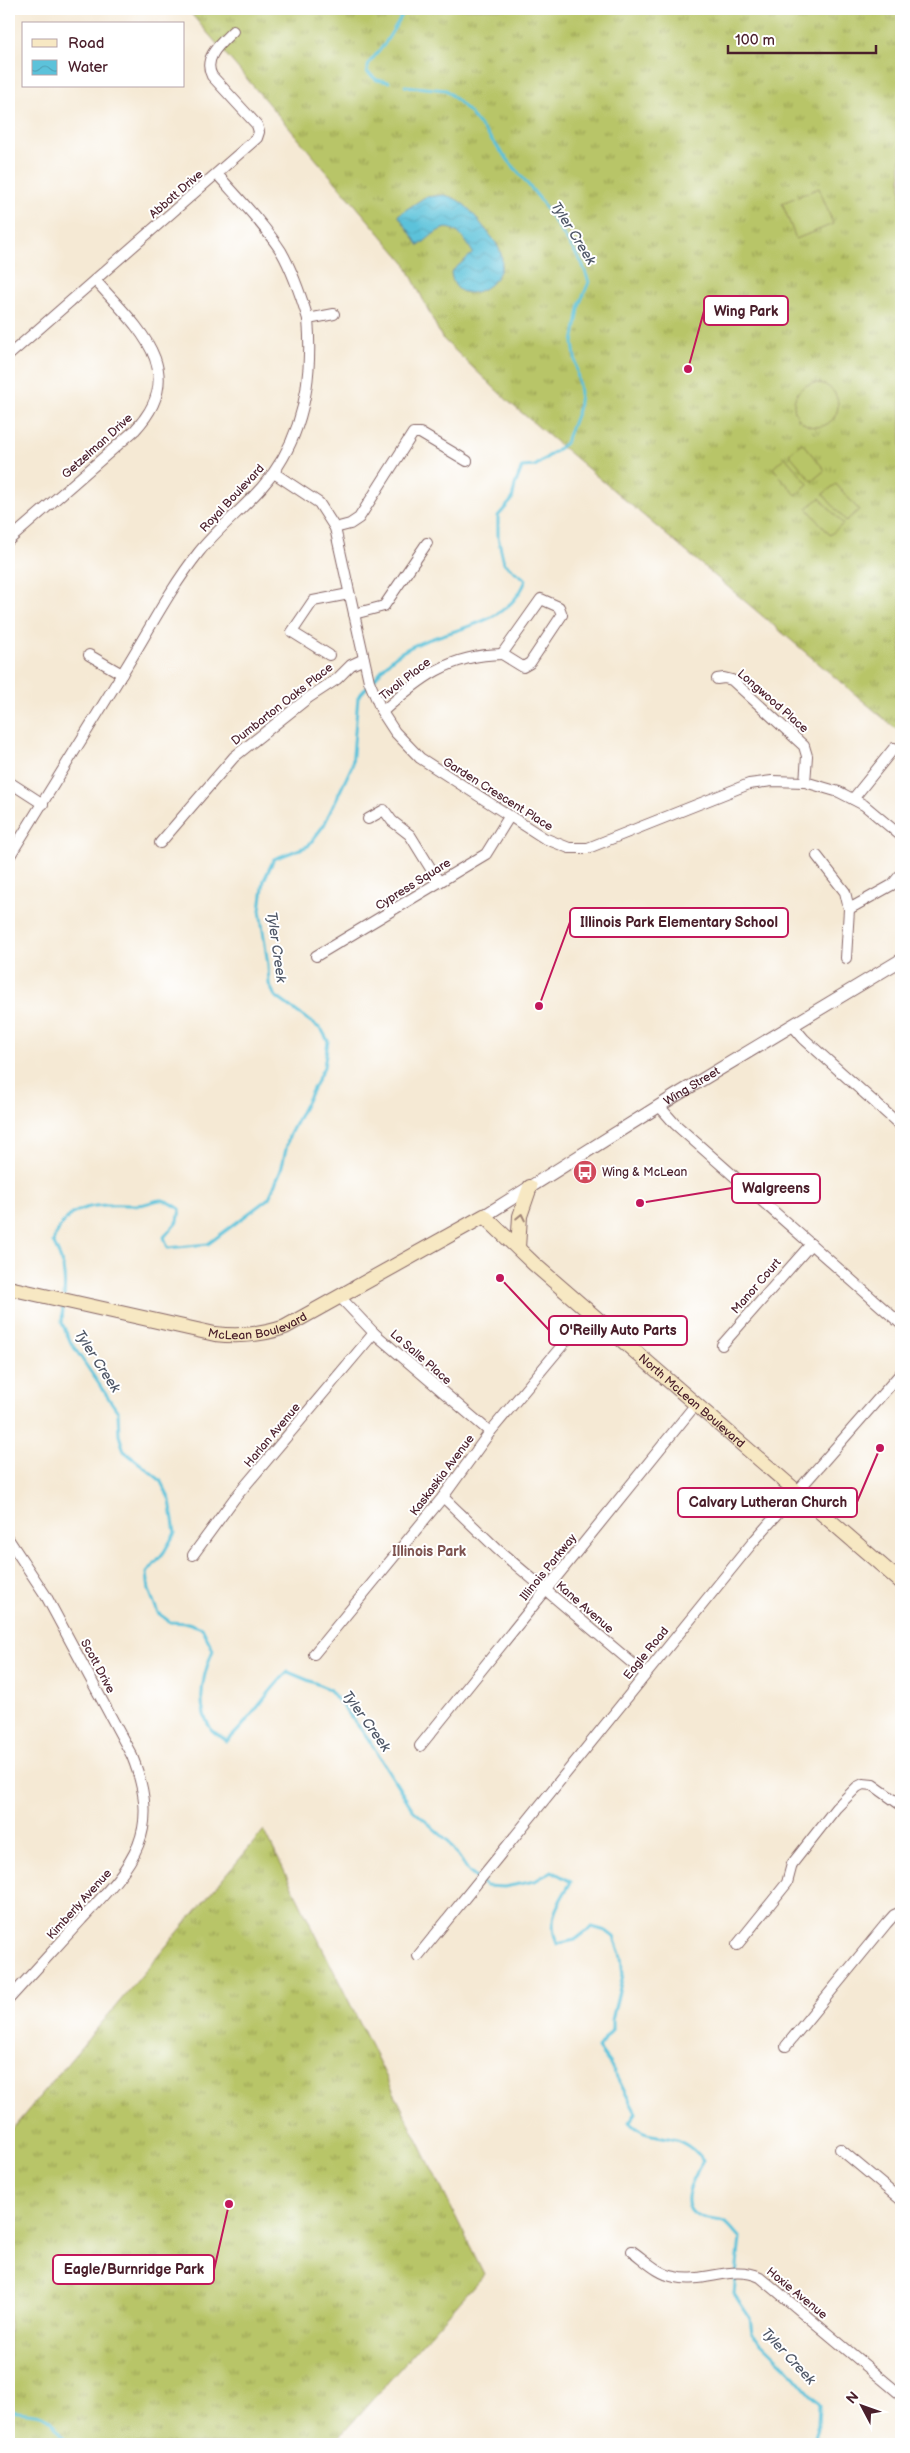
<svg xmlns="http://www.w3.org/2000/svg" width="910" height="2453" viewBox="0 0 910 2453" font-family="'Balsamiq Sans',sans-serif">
  <defs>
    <pattern id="grass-tufts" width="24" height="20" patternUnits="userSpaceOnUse" patternTransform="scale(1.25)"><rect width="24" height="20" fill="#b8c567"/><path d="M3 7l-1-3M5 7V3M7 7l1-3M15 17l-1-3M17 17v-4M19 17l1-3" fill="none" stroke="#989f55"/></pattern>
    <pattern id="water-waves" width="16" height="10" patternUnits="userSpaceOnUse" patternTransform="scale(1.25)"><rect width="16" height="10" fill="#5cc2da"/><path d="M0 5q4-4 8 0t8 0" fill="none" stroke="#52a6bb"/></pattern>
  </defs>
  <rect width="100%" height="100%" fill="#fff"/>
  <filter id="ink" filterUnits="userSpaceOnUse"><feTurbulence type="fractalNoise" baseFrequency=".02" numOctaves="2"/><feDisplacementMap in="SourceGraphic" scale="10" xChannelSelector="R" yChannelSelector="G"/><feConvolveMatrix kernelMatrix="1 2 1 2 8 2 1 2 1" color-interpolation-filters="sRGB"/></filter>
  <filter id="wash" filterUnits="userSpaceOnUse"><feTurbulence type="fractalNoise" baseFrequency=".0096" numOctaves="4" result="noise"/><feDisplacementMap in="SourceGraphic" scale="20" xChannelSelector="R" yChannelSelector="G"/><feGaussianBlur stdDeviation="1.12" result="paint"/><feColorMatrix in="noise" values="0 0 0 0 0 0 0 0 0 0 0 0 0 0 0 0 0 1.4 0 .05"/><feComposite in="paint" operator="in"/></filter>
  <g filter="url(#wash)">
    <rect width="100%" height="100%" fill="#f5e9d4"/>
    <g fill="url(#grass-tufts)" stroke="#817249">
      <polygon points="187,9 901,9 901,733 509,402 442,338 405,263"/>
      <polygon points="264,1830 484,2274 333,2444 9,2444 9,2133"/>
    </g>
    <g fill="#b8c567" stroke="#817249">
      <polygon points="819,188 833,224 796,239 782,203"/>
      <circle cx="816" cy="405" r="22"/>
      <polygon points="802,443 825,470 812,481 789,454"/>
      <polygon points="785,457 808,484 796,495 773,468"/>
      <polygon points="836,484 859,510 846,521 823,494"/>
      <polygon points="820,498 843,524 830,535 807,508"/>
    </g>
    <path fill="url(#water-waves)" stroke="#537082" d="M 444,195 C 463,199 471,211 482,225 C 489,234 498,243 501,254 C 510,285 455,314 451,272 L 473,253 C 468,244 456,224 443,229 C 435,231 426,241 419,246 L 398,215 L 425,197 Z"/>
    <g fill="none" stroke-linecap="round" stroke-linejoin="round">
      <g stroke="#5cc2da" stroke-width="3">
        <polyline points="389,82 377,80 367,72 369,63 384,45 406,9"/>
        <path d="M 372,682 C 380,673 387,662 396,656 C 436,626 506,633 526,580 L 504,563 L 498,537 L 498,516 L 512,500 L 515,485 L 522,467 L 535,466 L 565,444 L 578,410 L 580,393 L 573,343 L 580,303 L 589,282 L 582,263 L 539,198 L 469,112 L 446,90 L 405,86"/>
        <path d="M 64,1296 C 66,1275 63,1261 53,1242 C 67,1200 100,1205 137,1205 C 158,1204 156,1192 180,1209 L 178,1221 L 164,1237 L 168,1248 L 208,1244 L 269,1198 L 281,1170 L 289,1136 L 324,1067 L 328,1041 L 322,1030 L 275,996 L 269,984 L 268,965 L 260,910 L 264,880 L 274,859 L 308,846 L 324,825 L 352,766 L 358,697 L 368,686"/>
        <path d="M 63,1305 L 62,1323 L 71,1343 L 118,1412 L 119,1435 L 124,1451 L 160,1480 L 170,1500 L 175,1533 L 164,1552 L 147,1573 L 149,1590 L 158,1613 L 170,1622 L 188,1623 L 202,1628 L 213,1650 C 203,1674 195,1706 211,1729 C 215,1734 222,1737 227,1741 C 251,1721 265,1693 288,1672 L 329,1689 L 367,1737 L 413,1810 L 448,1841 L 469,1872 L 486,1886 L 504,1887 L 535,1881 L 552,1871 L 571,1882 C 557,1906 547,1917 557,1944 L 575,1940 L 592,1927 L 606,1931 L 614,1937 L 621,1957 L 623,1975 L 612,2020 L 612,2030 L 598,2048 L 610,2064 L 636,2113 L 629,2122 C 652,2147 677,2125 703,2161 C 694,2177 674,2210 703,2218 C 710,2220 720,2219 726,2223 C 731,2227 736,2234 740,2238 L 734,2294 L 750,2318 L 752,2334 L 795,2376 L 819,2404 L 818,2425 L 812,2444"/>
        <path d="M 9,2411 C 46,2416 47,2410 68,2444"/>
      </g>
    </g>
  </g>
  <g filter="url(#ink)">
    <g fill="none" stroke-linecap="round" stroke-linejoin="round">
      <g stroke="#866666" stroke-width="12">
        <g id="minor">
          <path d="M 217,174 C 239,199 263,223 281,251 C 293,272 301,296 308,319"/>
          <path d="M 9,355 L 257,138 L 259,132 L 257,125 L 212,76 C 202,58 221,43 233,31"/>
          <polyline points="274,473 319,503 335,528 369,681 382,712 395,732 420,758 544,838 569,848 588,848 749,784 772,781 805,782 839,792 864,805 901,836"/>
          <polyline points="335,528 350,524 359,518 413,433 420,433 467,461"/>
          <path d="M 9,540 L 135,430 C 191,371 136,326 95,280"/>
          <polygon points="541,599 559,607 562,615 530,663 523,667 502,654"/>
          <polyline points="354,614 384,606 427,543"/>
          <polyline points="329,655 292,632 313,601 349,594"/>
          <path d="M 122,674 C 147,634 169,590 199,552 C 218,528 242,510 262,487 C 303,441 313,379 308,319 L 334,314"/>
          <polyline points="717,679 724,678 732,680 804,746 807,756 805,782"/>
          <path d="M 382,712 C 420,678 449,655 502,654"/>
          <polyline points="9,782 43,804"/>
          <polyline points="853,799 894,748"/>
          <polyline points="368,819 384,810 392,821 410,835 439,882"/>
          <polyline points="160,843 234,757 308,698 337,679 351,665 364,659"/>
          <polyline points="817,856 845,892 849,909"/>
          <polyline points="9,857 122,674 89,655"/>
          <polyline points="316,956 486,854 509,817"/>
          <polyline points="846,958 849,909 892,885 901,874"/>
          <polyline points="793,1026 804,1039 901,1126"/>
          <polyline points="660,1107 675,1124 901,1324"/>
          <polyline points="340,1297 374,1333 490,1432"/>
          <polyline points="722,1345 811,1244"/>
          <polyline points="443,1497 497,1549 645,1674"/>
          <path d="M 9,1540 L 46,1596 L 132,1756 C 163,1834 133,1864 81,1920 C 57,1946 33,1973 9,1999"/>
          <polyline points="193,1555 234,1499 374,1333"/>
          <polyline points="314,1654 443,1497 490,1432 590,1312"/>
          <polyline points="420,1746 696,1404"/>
          <polyline points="737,1945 787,1883 792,1864 836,1808 857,1787 863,1784 873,1785 901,1805"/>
          <polyline points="418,1956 753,1542 901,1373"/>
          <polyline points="786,2046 886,1924 894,1915 901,1912"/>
          <polyline points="840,2149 901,2200"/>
          <path d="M 632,2251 C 646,2261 658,2274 675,2277 C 704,2284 732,2264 760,2277 L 901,2395"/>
        </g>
      </g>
      <g stroke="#866666" stroke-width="14">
        <g id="tertiary">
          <path id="s1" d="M 484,1216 L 675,1096 L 901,960"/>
        </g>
      </g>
      <g stroke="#866666" stroke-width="16">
        <g id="secondary">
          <polyline points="518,1248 520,1216 530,1187"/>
          <path id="s2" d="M 9,1288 L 215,1334 C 240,1337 262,1335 285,1327 L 484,1216 L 534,1264 L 901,1582"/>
        </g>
      </g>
      <use href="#minor" stroke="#fff" stroke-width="10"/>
      <use href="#tertiary" stroke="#fff" stroke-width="12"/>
      <use href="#secondary" stroke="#f7e8c3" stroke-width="14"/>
    </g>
    <defs><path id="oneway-chevron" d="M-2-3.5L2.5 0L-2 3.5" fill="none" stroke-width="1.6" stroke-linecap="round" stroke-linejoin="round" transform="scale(1.25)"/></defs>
    <use stroke="#a08477" href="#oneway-chevron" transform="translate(521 1217) rotate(-78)"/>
  </g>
  <defs>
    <g id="bus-disc" transform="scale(1.25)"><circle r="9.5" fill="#d1495b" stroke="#fff"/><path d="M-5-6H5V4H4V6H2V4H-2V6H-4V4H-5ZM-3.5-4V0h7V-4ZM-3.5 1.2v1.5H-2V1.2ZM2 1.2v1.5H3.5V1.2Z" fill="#fff"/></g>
  </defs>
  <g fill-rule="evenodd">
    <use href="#bus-disc" x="585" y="1172"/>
  </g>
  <g text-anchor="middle" stroke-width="4" stroke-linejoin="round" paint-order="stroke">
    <g font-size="12" fill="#4a1f2b" stroke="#fff">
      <text transform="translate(176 194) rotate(-41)" y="4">Abbott Drive</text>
      <text transform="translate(97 446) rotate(-42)" y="4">Getzelman Drive</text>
      <text transform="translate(232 498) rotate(-47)" y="4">Royal Boulevard</text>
      <text transform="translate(405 679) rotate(-38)" y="4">Tivoli Place</text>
      <text transform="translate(773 701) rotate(41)" y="4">Longwood Place</text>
      <text transform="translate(282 704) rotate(-38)" y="4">Dumbarton Oaks Place</text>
      <text transform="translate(498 794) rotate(32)" y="4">Garden Crescent Place</text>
      <text transform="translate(413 884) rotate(-32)" y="4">Cypress Square</text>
      <text dy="4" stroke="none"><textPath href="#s1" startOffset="245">Wing Street</textPath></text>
      <text transform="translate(756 1286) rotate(-49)" y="4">Manor Court</text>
      <text dy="4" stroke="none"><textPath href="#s2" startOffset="255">McLean Boulevard</textPath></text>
      <text transform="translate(421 1357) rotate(41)" y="4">La Salle Place</text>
      <text dy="4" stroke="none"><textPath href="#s2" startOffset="788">North McLean Boulevard</textPath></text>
      <text transform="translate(272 1435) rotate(-50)" y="4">Harlan Avenue</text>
      <text transform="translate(442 1475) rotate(-53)" y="4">Kaskaskia Avenue</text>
      <text transform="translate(548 1567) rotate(-51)" y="4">Illinois Parkway</text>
      <text transform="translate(585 1607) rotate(41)" y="4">Kane Avenue</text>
      <text transform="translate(646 1653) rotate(-51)" y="4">Eagle Road</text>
      <text transform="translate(98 1666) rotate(62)" y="4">Scott Drive</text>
      <text transform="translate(79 1904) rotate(-48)" y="4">Kimberly Avenue</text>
      <text transform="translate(797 2293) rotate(39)" y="4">Hoxie Avenue</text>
    </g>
    <g font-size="12" fill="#4a1f2b" stroke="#fff" text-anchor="start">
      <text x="602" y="1176">Wing &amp; McLean</text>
    </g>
    <g font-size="14" font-style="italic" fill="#505868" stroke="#fff">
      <text transform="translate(574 233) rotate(58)" y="5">Tyler Creek</text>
      <text transform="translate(277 947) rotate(82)" y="5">Tyler Creek</text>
      <text transform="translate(98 1361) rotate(57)" y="5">Tyler Creek</text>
      <text transform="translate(367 1721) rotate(54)" y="5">Tyler Creek</text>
      <text transform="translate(789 2356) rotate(47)" y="5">Tyler Creek</text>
    </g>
    <g font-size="14" font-weight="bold" fill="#7e5451" stroke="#fff">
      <text x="429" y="1556">Illinois Park</text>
    </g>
  </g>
  <path fill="none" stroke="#c2185b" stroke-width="2" d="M688 369L704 311M539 1006L570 922M640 1203L732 1188M500 1278L549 1330M880 1448L857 1502M229 2204L214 2270"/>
  <g fill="#c2185b" stroke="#fff" stroke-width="2">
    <circle cx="688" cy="369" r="5"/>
    <circle cx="539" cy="1006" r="5"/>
    <circle cx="640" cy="1203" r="5"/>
    <circle cx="500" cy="1278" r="5"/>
    <circle cx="880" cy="1448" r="5"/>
    <circle cx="229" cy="2204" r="5"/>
  </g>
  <g fill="#fff" stroke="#c2185b" stroke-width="2">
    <rect x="704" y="296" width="84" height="29" rx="5"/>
    <rect x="570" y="908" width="218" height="29" rx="5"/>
    <rect x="732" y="1174" width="88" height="29" rx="5"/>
    <rect x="549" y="1316" width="138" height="29" rx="5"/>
    <rect x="678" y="1488" width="179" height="29" rx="5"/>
    <rect x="53" y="2255" width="161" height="29" rx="5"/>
  </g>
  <g font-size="14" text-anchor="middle" font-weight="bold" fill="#4a1f2b">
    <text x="746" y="316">Wing Park</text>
    <text x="679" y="927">Illinois Park Elementary School</text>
    <text x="776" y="1193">Walgreens</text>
    <text x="618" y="1335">O'Reilly Auto Parts</text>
    <text x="768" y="1507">Calvary Lutheran Church</text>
    <text x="134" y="2274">Eagle/Burnridge Park</text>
  </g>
  <rect width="910" height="2453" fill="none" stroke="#fff" stroke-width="30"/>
  <rect x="22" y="22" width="162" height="65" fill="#ffffff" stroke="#b7a5aa"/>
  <rect x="32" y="39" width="25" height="8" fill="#f7e8c3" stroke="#b7a5aa"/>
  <text x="68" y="48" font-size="15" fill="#4a1f2b">Road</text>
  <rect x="32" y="60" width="25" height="15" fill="url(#water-waves)" stroke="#b7a5aa"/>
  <text x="68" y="72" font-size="15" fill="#4a1f2b">Water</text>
  <g transform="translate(862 2406) rotate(311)" stroke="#ffffff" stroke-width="4" paint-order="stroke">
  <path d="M0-4L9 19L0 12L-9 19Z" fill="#4a1f2b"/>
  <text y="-8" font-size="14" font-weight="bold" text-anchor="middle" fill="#4a1f2b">N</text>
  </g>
  <path d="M728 45v8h148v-8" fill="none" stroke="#4a1f2b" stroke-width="2.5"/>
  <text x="735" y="45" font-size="15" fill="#4a1f2b" stroke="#ffffff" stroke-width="4" paint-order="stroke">100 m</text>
</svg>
